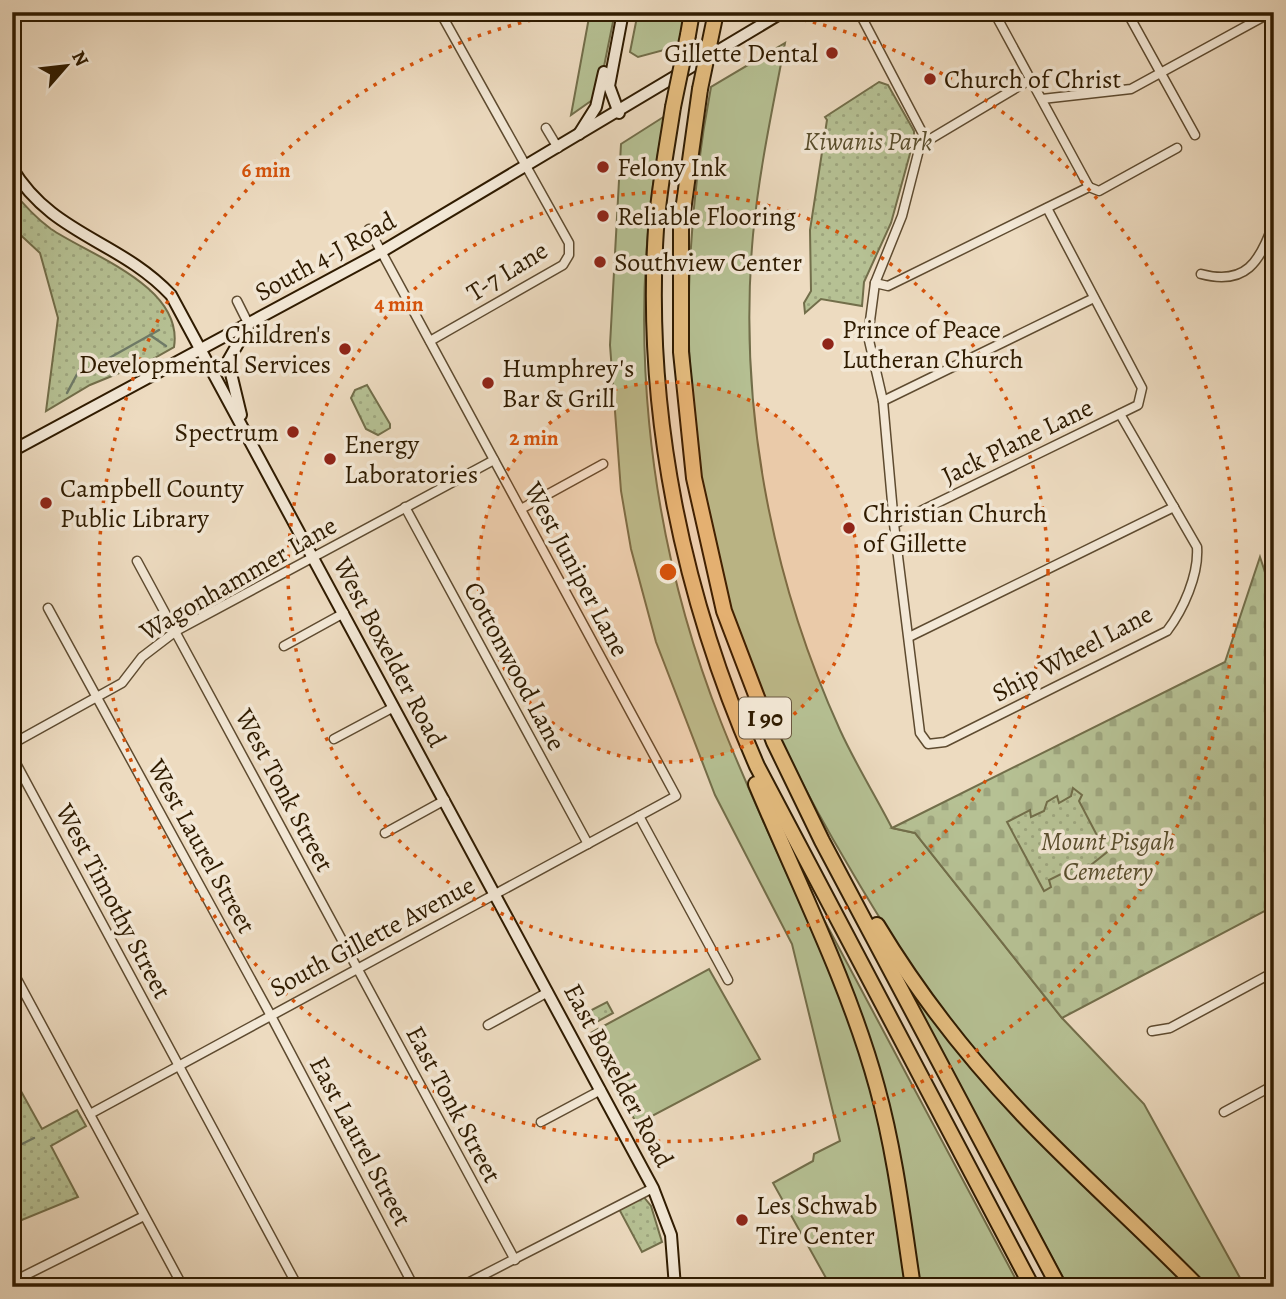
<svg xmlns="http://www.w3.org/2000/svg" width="1286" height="1299" viewBox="0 0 1286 1299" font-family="Alegreya,serif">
  <defs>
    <pattern id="cemetery-stones" width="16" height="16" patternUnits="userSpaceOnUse" patternTransform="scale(1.75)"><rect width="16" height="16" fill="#b6c194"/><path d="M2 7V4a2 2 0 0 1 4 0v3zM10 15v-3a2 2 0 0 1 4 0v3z" fill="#9da57e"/></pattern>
    <pattern id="park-dots" width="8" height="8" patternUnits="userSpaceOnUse" patternTransform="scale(1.75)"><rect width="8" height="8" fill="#b6c194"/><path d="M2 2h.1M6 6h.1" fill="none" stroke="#9da57e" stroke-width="1.8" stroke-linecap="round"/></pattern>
  </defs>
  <rect width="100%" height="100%" fill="#eddbc0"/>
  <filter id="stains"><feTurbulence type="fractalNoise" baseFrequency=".00286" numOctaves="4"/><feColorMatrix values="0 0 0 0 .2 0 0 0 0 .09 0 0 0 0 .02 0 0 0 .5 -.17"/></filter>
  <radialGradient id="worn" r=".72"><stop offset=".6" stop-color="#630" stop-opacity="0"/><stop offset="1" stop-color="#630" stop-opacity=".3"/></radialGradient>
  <g fill="#b6c194" stroke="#726e4a" stroke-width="2">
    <polygon points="590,12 615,12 598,96 571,115"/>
    <polygon points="638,12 685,12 679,46 638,57 630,52"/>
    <path d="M 785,43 C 773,106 759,171 753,235 C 738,403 770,576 840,730 C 855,763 875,795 892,828 L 915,833 L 1062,1018 L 1144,1104 L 1245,1287 L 1207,1287 C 1131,1204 1042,1134 971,1047 C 924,990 885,929 848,865 C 807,796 770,725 743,649 C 679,469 676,272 711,87 Z"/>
    <path d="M 665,116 C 623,316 646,532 721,722 C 762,826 814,925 852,1030 C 882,1112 897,1201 906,1287 L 831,1287 L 773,1183 L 813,1161 L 814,1154 L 840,1141 L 792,944 L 715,795 L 656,642 L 631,549 L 621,491 L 610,345 L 621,144 Z"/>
    <polygon points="813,906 822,916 1020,1287 919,1287 900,1166"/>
    <polygon points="709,969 760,1059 637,1124 587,1035"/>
    <polygon points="914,1001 922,1001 1191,1287 1068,1287"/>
  </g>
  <polygon fill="url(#cemetery-stones)" stroke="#726e4a" stroke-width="2" points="1260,557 1270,587 1274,582 1274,906 1062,1018 915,833 892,828 1225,662"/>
  <g fill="url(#park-dots)" stroke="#726e4a" stroke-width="2">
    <polygon points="879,82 888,85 914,131 914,139 891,223 864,282 862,306 821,299 805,313 804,303 811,291 810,230 827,120 825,117"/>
    <path d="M 12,190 C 23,204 36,218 51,229 C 89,255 184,286 174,347 L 151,360 L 90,385 L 46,411 L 58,318 L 40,253 L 12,227 Z"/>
    <polygon points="367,385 390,424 390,428 378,435 366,429 351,398 355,390"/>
    <polygon points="1073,788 1082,795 1079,801 1102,845 1111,849 1087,868 1079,865 1049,880 1051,887 1044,891 1007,822 1030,810 1031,817 1044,811 1047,802 1057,796 1059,803 1071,796"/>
    <polygon points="607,1002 613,1013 591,1025 584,1014"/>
    <polygon points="12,1075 42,1129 77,1110 86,1126 51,1146 78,1197 12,1224"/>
    <polygon points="643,1196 651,1206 662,1242 642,1252 619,1209"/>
  </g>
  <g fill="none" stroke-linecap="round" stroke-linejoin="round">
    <g stroke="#6f7b68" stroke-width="2.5">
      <polyline points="150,335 166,346"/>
      <polyline points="79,375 159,330"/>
      <polyline points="67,393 83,363"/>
      <polyline points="12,1149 34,1138"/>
    </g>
    <g stroke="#5e4b30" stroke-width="11">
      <g id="street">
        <path d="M 859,12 L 923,134 L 902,216 L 875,283 L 868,336 L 883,401 L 894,524 L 920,733 L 928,744 L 945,742 L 1167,631 C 1183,610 1199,575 1197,547 L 1120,414"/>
        <polyline points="994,12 1089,187"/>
        <polyline points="1127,12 1195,135"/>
        <polyline points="1042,99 1131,89 1272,12"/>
        <polyline points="546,128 558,148"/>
        <polyline points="922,144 1031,79"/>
        <polyline points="1089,187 1099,191 1177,148"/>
        <path d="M 1201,274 C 1246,286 1260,262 1274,222"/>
        <polyline points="875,283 888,286 1089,187"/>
        <polyline points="237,301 249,325"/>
        <polyline points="430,341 563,265 569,255 569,243 440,12"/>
        <polyline points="883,401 1094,298"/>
        <polyline points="405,507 588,844"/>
        <polyline points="521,509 603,464"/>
        <polyline points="894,524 1138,405 1142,388 1047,208"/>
        <polyline points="137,561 515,1260"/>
        <polyline points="48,608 270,1014 414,1287"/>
        <polyline points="909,637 1174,507"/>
        <polyline points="284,646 344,613"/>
        <polyline points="334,739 394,707"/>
        <polyline points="12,744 122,683 142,657 176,631 494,460"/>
        <polyline points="12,756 298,1287"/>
        <polyline points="639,816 728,980"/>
        <polyline points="385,833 445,800"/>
        <polyline points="12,970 183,1287"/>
        <polyline points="488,1025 548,992"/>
        <polyline points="1152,1031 1170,1028 1274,972"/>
        <polyline points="1224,1112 1274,1085"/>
        <polyline points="90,1114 676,796 369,229"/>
        <polyline points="541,1122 601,1090"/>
        <polyline points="1271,1211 1274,1209"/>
        <polyline points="12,1282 144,1216"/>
        <polyline points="460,1287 653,1188"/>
      </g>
    </g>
    <g stroke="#2f1b00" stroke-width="14">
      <g id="secondary">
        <polyline points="619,113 609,86 623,12"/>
        <polyline points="579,134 596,107 604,72"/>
        <path d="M 12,168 C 52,235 119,240 171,295 L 653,1188 L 671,1235 L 675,1287"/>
        <polyline points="241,415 228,361 248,326"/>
        <polyline points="12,451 381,252 783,12"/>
      </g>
    </g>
    <g stroke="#2f1b00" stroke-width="18">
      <g id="highway">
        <polyline points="688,35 692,12"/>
        <polyline points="700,89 681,225 681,352 694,478 724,611 774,742 822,841 1059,1287"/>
        <path d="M 673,107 C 667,147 659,188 656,229 C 644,413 683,598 757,766 L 1032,1287"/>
        <path d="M 756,784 C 797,882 849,984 877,1087 C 895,1152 903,1220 913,1287"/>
        <path d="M 877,925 C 918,993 968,1057 1023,1115 C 1079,1174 1141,1228 1198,1287"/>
      </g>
    </g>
    <use href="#street" stroke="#f3e8d6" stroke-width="8"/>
    <use href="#secondary" stroke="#f3e8d6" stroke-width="10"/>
    <use href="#highway" stroke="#e6be80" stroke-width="14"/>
    <g stroke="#2f1b00" stroke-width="18" stroke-linecap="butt">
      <g id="highway-bridge">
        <polyline points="700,89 715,17"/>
        <polyline points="673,107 688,35"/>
      </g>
    </g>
    <use href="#highway-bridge" stroke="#e6be80" stroke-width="14"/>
  </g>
  <circle cx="668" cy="572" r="190" fill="#d6530b" fill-opacity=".12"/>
  <g fill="none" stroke="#d6530b" stroke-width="3.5" stroke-dasharray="3.5 7">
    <circle cx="668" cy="572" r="190"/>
    <circle cx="668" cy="572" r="380"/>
    <path d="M772 13A569 569 0 1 1 564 13"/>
  </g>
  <g fill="#8f2418" stroke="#f3e8d6" stroke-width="2.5">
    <circle cx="832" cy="53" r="7"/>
    <circle cx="930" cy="79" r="7"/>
    <circle cx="603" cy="167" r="7"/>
    <circle cx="603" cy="216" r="7"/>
    <circle cx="600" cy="262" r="7"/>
    <circle cx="828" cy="344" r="7"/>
    <circle cx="345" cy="349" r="7"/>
    <circle cx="488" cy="383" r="7"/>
    <circle cx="293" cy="432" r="7"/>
    <circle cx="330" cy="459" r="7"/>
    <circle cx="46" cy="503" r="7"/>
    <circle cx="849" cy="528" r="7"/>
    <circle cx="742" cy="1220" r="7"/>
  </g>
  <g text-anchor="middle" stroke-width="7" stroke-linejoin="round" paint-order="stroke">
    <rect fill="#f3e8d6" stroke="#6a5840" stroke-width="2" x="739" y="697.5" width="52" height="41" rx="5"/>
    <g font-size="24" font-weight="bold" fill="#2f1b00">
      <text x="765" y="726">I 90</text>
    </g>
    <g font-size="26" fill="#2f1b00" stroke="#f3e8d6" text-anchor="start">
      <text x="818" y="62" text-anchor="end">Gillette Dental</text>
      <text x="944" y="88">Church of Christ</text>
      <text x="617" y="176">Felony Ink</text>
      <text x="617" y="225">Reliable Flooring</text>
      <text x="614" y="271">Southview Center</text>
      <text x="842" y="338">Prince of Peace<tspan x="842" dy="30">Lutheran Church</tspan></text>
      <text x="331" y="343" text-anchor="end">Children's<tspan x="331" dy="30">Developmental Services</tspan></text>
      <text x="502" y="377">Humphrey's<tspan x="502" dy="30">Bar &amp; Grill</tspan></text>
      <text x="279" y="441" text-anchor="end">Spectrum</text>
      <text x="344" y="453">Energy<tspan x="344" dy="30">Laboratories</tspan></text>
      <text x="60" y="497">Campbell County<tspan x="60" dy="30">Public Library</tspan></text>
      <text x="863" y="522">Christian Church<tspan x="863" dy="30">of Gillette</tspan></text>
      <text x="756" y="1214">Les Schwab<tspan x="756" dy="30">Tire Center</tspan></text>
    </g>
    <g font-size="26" font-style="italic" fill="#584d2c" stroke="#f3e8d6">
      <text x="868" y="150">Kiwanis Park</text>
      <text x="1108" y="850">Mount Pisgah<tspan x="1108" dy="30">Cemetery</tspan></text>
    </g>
    <g font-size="26" fill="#2f1b00" stroke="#f3e8d6">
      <text transform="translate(325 256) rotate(-29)" y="9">South 4-J Road</text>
      <text transform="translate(507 271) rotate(-32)" y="9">T-7 Lane</text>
      <text transform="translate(1017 441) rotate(-26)" y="9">Jack Plane Lane</text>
      <text transform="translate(577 569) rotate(62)" y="9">West Juniper Lane</text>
      <text transform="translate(238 578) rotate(-30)" y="9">Wagonhammer Lane</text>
      <text transform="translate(390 652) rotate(62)" y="9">West Boxelder Road</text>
      <text transform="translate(1072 653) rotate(-28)" y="9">Ship Wheel Lane</text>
      <text transform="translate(515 666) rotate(62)" y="9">Cottonwood Lane</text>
      <text transform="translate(285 790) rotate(62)" y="9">West Tonk Street</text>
      <text transform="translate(202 846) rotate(61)" y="9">West Laurel Street</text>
      <text transform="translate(114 901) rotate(62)" y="9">West Timothy Street</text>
      <text transform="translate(372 936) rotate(-28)" y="9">South Gillette Avenue</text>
      <text transform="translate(619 1075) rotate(62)" y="9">East Boxelder Road</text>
      <text transform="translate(454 1104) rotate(62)" y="9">East Tonk Street</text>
      <text transform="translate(361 1141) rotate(62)" y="9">East Laurel Street</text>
    </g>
  </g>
  <circle cx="668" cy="572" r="10" fill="#d6530b" stroke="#f3e8d6" stroke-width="3.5"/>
  <g font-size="21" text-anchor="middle" font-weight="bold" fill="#d6530b" stroke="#f3e8d6" stroke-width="7" stroke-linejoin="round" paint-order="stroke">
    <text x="266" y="177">6 min</text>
    <text x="399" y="311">4 min</text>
    <text x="534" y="445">2 min</text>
  </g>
  <rect width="1286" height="1299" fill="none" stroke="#eddbc0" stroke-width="42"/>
  <rect x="14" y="14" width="1258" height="1271" fill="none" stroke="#2f1b00" stroke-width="3.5"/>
  <rect x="21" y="21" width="1244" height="1257" fill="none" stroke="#2f1b00" stroke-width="2"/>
  <g transform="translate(66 66) rotate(62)" stroke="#f3e8d6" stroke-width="5" paint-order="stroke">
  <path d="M0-5L12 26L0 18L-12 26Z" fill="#2f1b00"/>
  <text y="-10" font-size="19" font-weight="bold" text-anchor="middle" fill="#2f1b00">N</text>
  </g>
  <rect width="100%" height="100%" filter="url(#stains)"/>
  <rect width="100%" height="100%" fill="url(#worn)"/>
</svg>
